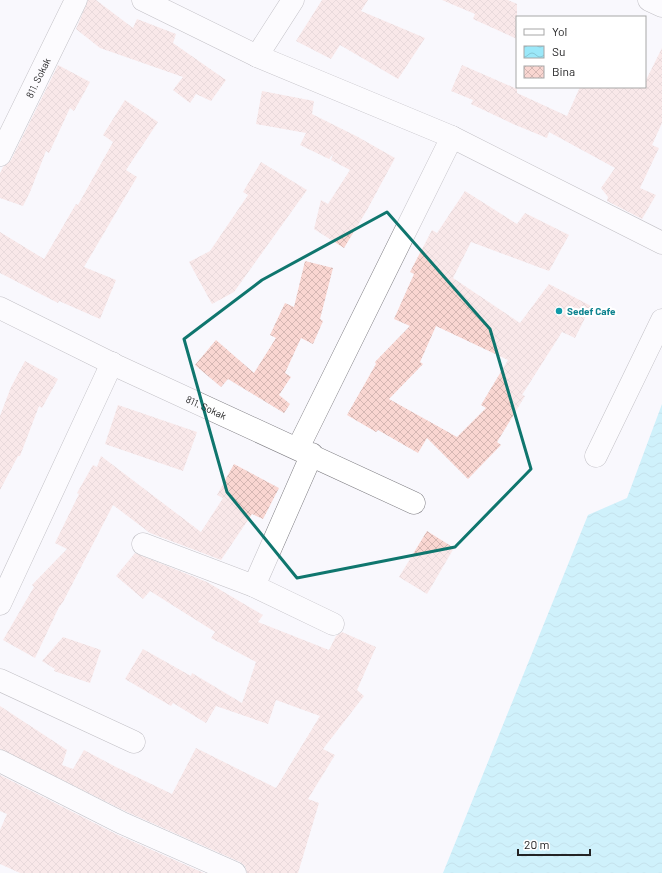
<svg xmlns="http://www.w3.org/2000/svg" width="662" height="873" viewBox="0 0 662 873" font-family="Barlow,sans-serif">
  <defs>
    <pattern id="water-waves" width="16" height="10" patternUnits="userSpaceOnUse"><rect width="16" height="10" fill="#9be8f9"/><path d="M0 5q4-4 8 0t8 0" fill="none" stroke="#85c7d5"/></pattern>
    <pattern id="building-cross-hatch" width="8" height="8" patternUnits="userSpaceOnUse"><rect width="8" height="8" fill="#f9d6d1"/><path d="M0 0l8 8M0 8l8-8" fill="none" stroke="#d5b7b3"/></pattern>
  </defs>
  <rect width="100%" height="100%" fill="#f9f8fd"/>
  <polygon fill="url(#water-waves)" points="662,404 662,873 443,873 588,515 627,498"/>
  <g fill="url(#building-cross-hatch)" fill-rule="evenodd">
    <polygon points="88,0 96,0 133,28 137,19 176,34 173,43 226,80 211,101 196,94 190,103 173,90 183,77 100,48 76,29"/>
    <polygon points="322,0 368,0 361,11 425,38 398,79 340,45 331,59 296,41"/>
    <polygon points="442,0 508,0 517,4 517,39 473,19 475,14"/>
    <polygon points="662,48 662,123 652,145 659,148 640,188 656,195 642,219 607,201 608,197 601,188 615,168 549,132 547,138 513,124 471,104 473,100 451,91 462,65 517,89 517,93 567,116 580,87 645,87 645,82"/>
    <polygon points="58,65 90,82 74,111 70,108 49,153 46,151 30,192 23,206 0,198 0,173 3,167 11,160"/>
    <polygon points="262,91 314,101 312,114 358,137 395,158 367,210 344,248 314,229 321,200 328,204 350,170 331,160 333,154 329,159 300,145 306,133 256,124"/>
    <polygon points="125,100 158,122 126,170 137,177 84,267 116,280 100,319 59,301 58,303 0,273 0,232 44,259 76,204 78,205 113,142 103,135"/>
    <polygon points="261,162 307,190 234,292 212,304 189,262 210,251 248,195 243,192"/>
    <path d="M 465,191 L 517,224 L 525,213 L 569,235 L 549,271 L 471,242 L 453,278 L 520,323 L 549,284 L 591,306 L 575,338 L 562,332 L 522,395 L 525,396 L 497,442 L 501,445 L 468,479 L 427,438 L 418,453 L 378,430 L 376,432 L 347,415 L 376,364 L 375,362 L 410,326 L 394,319 L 414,274 L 410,272 L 432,230 L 437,233 ZM 436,326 L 508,360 L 481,405 L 486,408 L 457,437 L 389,399 L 423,364 L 420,362 Z"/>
    <polygon points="305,261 333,268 320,319 323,321 313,344 301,338 285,373 291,377 279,395 290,404 284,413 228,379 221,387 195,365 216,340 254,373 276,338 270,335 285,303 294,307"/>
    <polygon points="25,361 58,379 42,408 39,406 20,456 18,456 0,490 0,416 11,387"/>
    <polygon points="118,405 197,432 183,471 105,444"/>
    <polygon points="101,456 201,532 223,498 217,495 234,464 279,488 263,519 252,514 221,560 150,533 113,505 63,602 59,607 35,658 3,640 34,587 32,585 67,549 55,543 79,494 77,493 93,465 97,467"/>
    <polygon points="427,531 454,548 427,594 399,577"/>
    <polygon points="135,553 207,582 263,615 258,622 329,650 336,636 342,632 376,647 357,690 364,696 323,749 335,755 308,799 319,803 298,873 247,873 245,866 240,862 127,812 0,749 0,706 67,750 62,765 73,769 84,750 116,767 172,794 196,748 276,788 320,716 276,700 268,724 216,706 206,723 173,703 171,706 125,679 143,649 191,676 192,673 242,703 256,662 211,638 215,632 150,591 143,599 116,576"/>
    <polygon points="63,637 101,650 90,683 54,671 55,669 42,661"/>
    <polygon points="0,775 116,834 204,873 20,873 0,864 0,830 7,814 0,811"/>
  </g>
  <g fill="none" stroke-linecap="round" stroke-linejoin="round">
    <g stroke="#7f7e83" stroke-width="23">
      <g id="minor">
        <polyline points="143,0 257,56 452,137 662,243"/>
        <polyline points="649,0 662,6"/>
        <polyline points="257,56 293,0"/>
        <path id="s1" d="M 0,155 L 76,0"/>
        <path id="s2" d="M 0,308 L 119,367 L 414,503"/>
        <polyline points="298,448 452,137"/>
        <polyline points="312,454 254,586 333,624"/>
        <polyline points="596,456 662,320"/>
        <polyline points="143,544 254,586"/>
        <polyline points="0,604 112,363"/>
        <polyline points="0,680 134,742"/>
        <polyline points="0,761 122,823 235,873"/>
      </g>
    </g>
    <use href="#minor" stroke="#fff" stroke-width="22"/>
  </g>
  <path d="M0 0H662V873H0ZM 387,212 L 490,329 L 531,469 L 455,547 L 297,578 L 227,492 L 184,339 L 262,280 Z" fill="#f9f8fd" fill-opacity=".55" fill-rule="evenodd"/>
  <path fill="none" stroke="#0f766e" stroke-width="3" stroke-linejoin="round" d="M 387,212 L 490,329 L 531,469 L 455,547 L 297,578 L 227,492 L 184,339 L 262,280 Z"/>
  <circle fill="#0f9aa8" stroke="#fff" stroke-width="1.5" cx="559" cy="311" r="4"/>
  <g text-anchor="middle" stroke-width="4" stroke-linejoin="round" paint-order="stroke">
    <g font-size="10" fill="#232324" stroke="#fff">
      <text dy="4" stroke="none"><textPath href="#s1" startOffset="86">811. Sokak</textPath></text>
      <text dy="4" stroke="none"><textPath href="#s2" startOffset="229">811. Sokak</textPath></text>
    </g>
    <g font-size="10" font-weight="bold" fill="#0d838f" stroke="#fff" text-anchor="start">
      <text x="567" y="315">Sedef Cafe</text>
    </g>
  </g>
  <rect x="516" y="16" width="130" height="72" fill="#ffffff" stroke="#a7a7a7"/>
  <rect x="524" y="29" width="20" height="6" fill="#ffffff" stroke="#a7a7a7"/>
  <text x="552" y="36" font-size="12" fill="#232324">Yol</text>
  <rect x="524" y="46" width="20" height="12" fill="url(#water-waves)" stroke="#a7a7a7"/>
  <text x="552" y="56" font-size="12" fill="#232324">Su</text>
  <rect x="524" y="66" width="20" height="12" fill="url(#building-cross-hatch)" stroke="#a7a7a7"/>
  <text x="552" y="76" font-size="12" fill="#232324">Bina</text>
  <path d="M518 849v6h72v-6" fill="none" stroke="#232324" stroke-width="2"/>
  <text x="524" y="849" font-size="12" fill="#232324" stroke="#ffffff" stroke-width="3" paint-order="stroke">20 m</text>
</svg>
